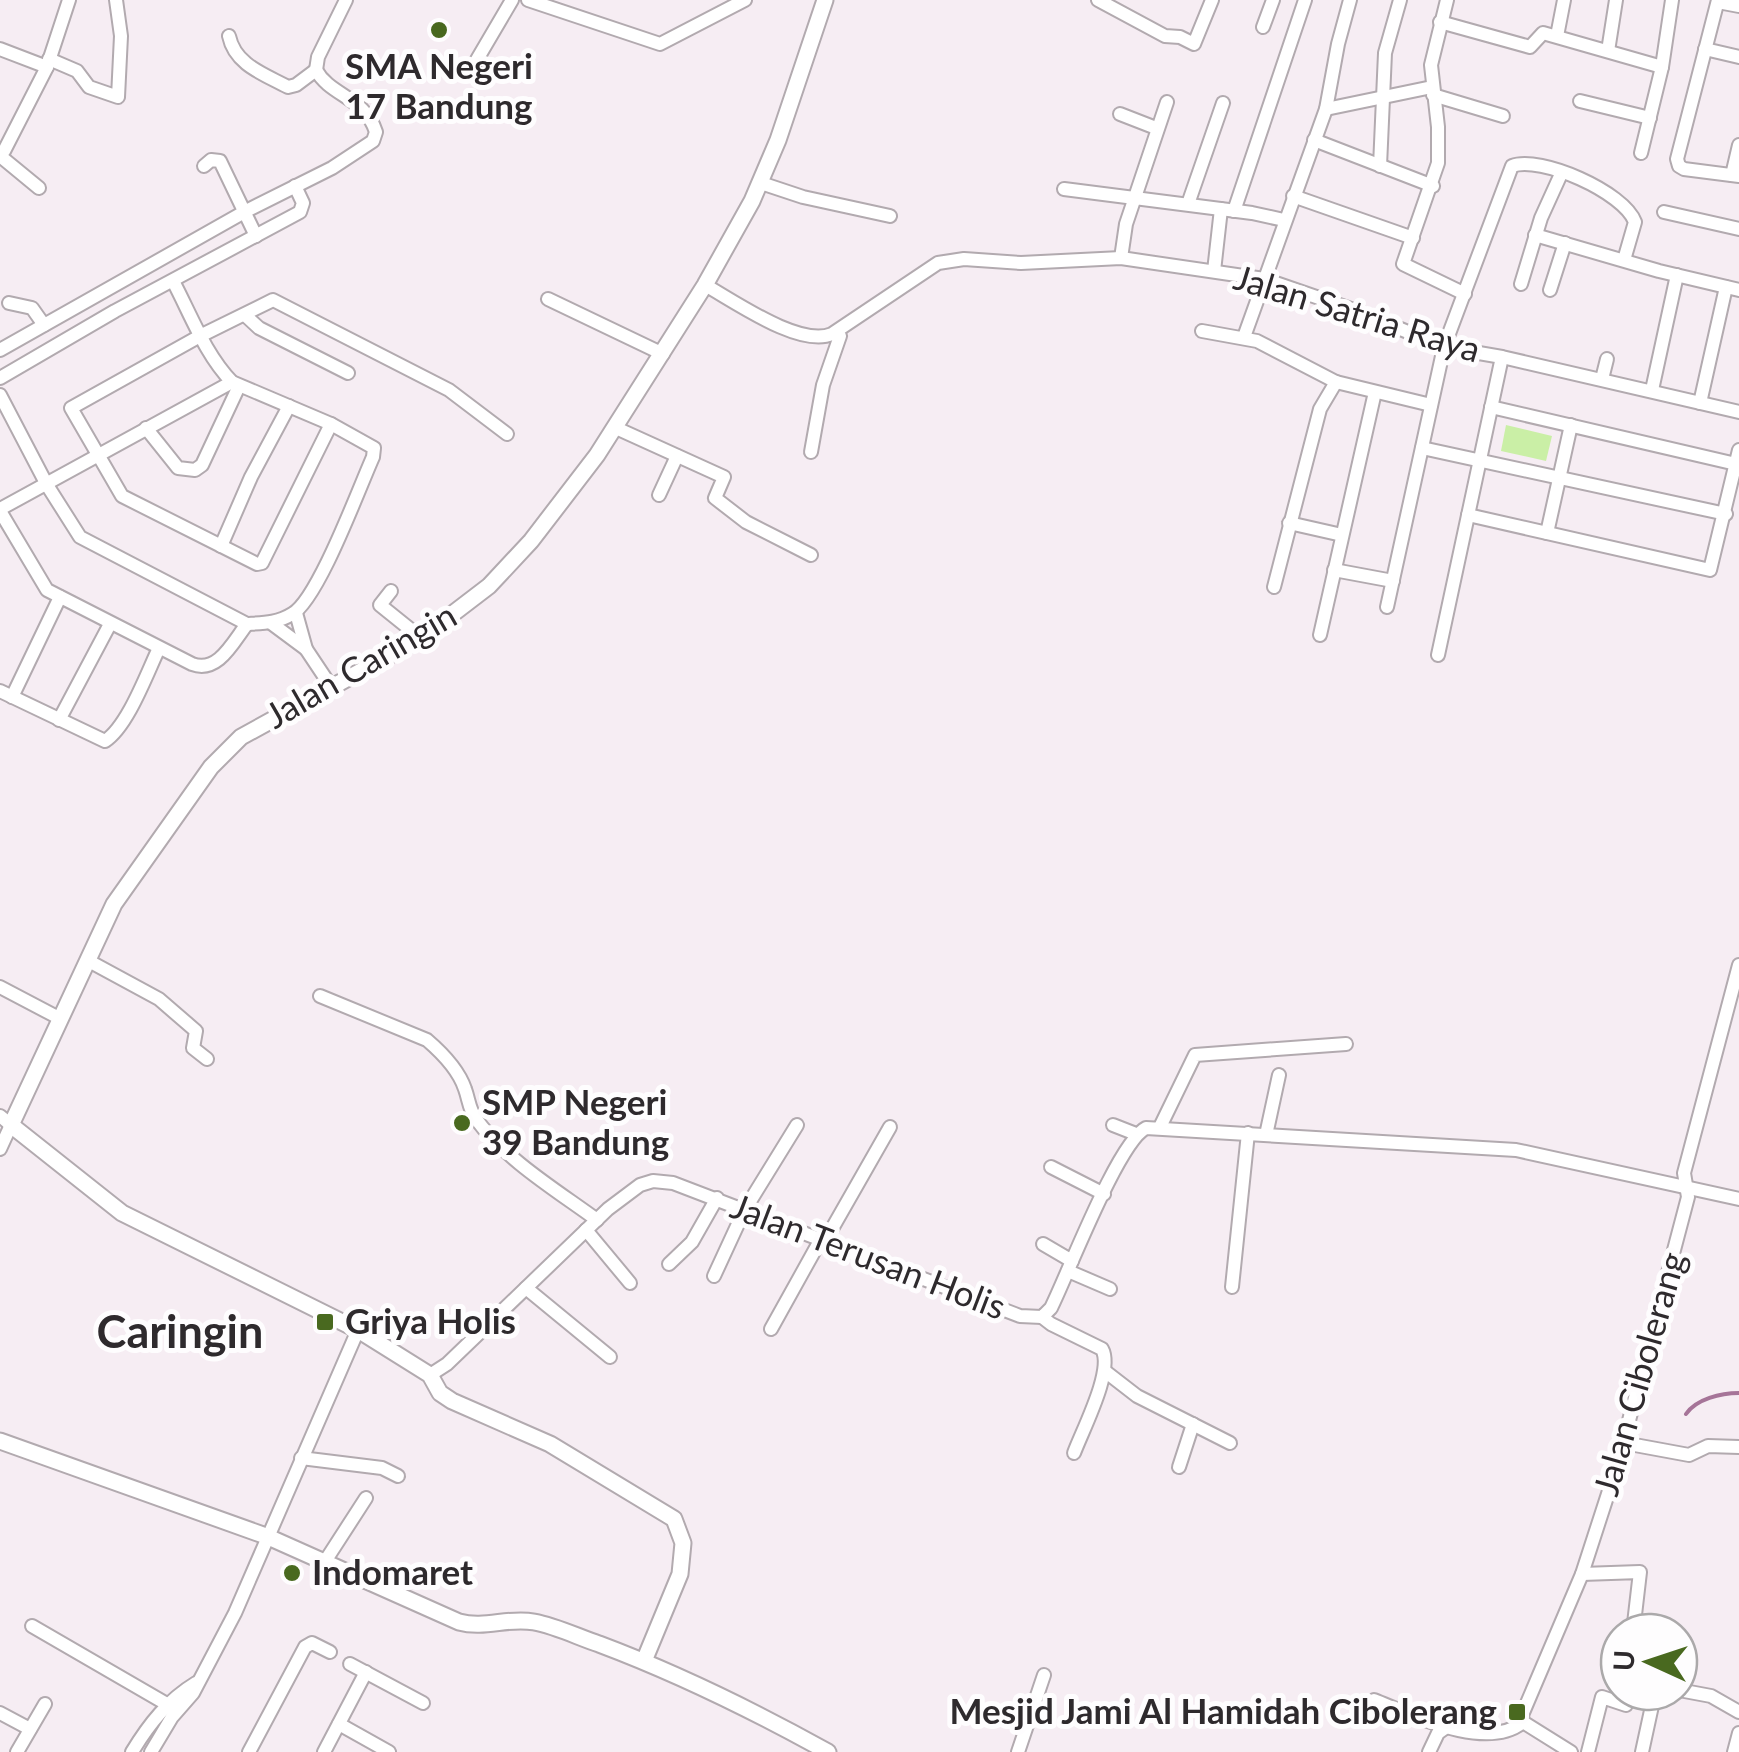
<svg xmlns="http://www.w3.org/2000/svg" width="1739" height="1752" viewBox="0 0 1739 1752" font-family="Lato,sans-serif">
  <rect width="100%" height="100%" fill="#f6edf3"/>
  <polygon fill="#caefa6" points="1506,425 1552,436 1546,461 1501,451"/>
  <g fill="none" stroke-linecap="round" stroke-linejoin="round">
    <path stroke="#a67498" stroke-width="4" d="M 1686,1414 C 1696,1399 1721,1393 1739,1393"/>
    <g stroke="#b2aaaf" stroke-width="16">
      <g id="minor">
        <polyline points="528,0 660,44 745,0"/>
        <polyline points="1098,0 1165,36 1180,37 1194,44 1212,0"/>
        <polyline points="1447,0 1431,65 1438,127 1438,163 1403,264 1465,294"/>
        <polyline points="1718,0 1677,159 1679,166 1684,169 1739,176"/>
        <polyline points="1718,2 1739,6"/>
        <polyline points="1440,22 1530,47 1543,33 1662,67"/>
        <polyline points="1263,27 1273,0"/>
        <path d="M 229,36 C 235,65 264,74 288,87 L 296,85 L 316,70"/>
        <polyline points="1557,36 1564,0"/>
        <polyline points="0,49 47,67"/>
        <polyline points="1705,49 1739,57"/>
        <polyline points="1608,51 1616,0"/>
        <polyline points="49,59 77,71 89,87 118,97 121,36 116,0"/>
        <polyline points="475,63 512,0"/>
        <polyline points="316,70 318,57 346,0"/>
        <polyline points="1433,95 1503,116"/>
        <polyline points="1580,101 1650,118"/>
        <polyline points="1326,109 1432,87"/>
        <polyline points="1120,114 1156,128"/>
        <polyline points="1314,140 1433,186"/>
        <polyline points="4,151 47,67 69,0"/>
        <polyline points="1641,153 1662,67 1672,0"/>
        <polyline points="0,156 39,188"/>
        <polyline points="204,166 211,160 220,161 256,236"/>
        <polyline points="1380,166 1385,53 1400,0"/>
        <polyline points="1732,175 1739,145"/>
        <polyline points="761,183 803,197 890,216"/>
        <polyline points="1064,189 1252,213 1284,220"/>
        <polyline points="1293,196 1413,238"/>
        <polyline points="1188,204 1223,103"/>
        <polyline points="1234,211 1305,0"/>
        <polyline points="1664,212 1739,229"/>
        <polyline points="1535,235 1659,271 1739,290"/>
        <polyline points="1121,258 1126,224 1167,102"/>
        <polyline points="1214,271 1221,209"/>
        <polyline points="1521,284 1541,218 1561,174"/>
        <path d="M 705,285 C 734,301 800,348 832,334 L 938,263 L 964,259 L 1021,263 L 1121,258 L 1264,279 L 1357,311 L 1444,347 L 1502,357 L 1739,412"/>
        <polyline points="1550,290 1565,243"/>
        <polyline points="548,299 663,354"/>
        <polyline points="9,303 32,308 44,325"/>
        <polyline points="245,315 259,328 348,373"/>
        <polyline points="1202,331 1257,341 1336,382 1431,405"/>
        <polyline points="1244,337 1326,109 1338,44 1350,0"/>
        <path d="M 0,350 L 246,211 L 332,168 L 373,141 L 376,132 C 365,97 330,96 316,70"/>
        <polyline points="0,378 115,311 300,212 303,203 295,186"/>
        <polyline points="1602,379 1607,359"/>
        <polyline points="1652,390 1677,275"/>
        <path d="M 0,395 L 47,485 L 80,537 L 247,624 C 263,623 278,623 292,614 C 318,600 359,488 373,457 L 374,448 L 331,424 L 232,382 C 205,354 191,315 173,281"/>
        <polyline points="1700,403 1726,287"/>
        <polyline points="1491,407 1736,464"/>
        <polyline points="331,424 262,563 257,564 122,496 71,408 200,336 273,300 449,390 507,434"/>
        <polyline points="146,428 178,468 195,470 202,465 239,386"/>
        <polyline points="616,428 724,477 715,498 746,522 811,555"/>
        <polyline points="1422,448 1726,514"/>
        <polyline points="811,452 823,385 840,336"/>
        <polyline points="659,495 677,456"/>
        <polyline points="0,509 232,382"/>
        <path d="M 0,511 L 47,590 L 192,664 C 218,674 233,642 247,624"/>
        <polyline points="1468,515 1710,570 1739,450"/>
        <polyline points="1289,523 1342,535"/>
        <polyline points="1547,533 1571,425"/>
        <polyline points="221,546 251,477 289,406"/>
        <polyline points="1334,570 1393,581"/>
        <polyline points="1274,587 1320,409 1336,382"/>
        <polyline points="391,591 380,605 421,638"/>
        <path d="M 1387,607 L 1444,347 L 1512,166 C 1540,155 1624,192 1635,222 L 1624,260"/>
        <polyline points="296,613 306,649 332,688"/>
        <polyline points="271,623 306,649"/>
        <polyline points="1320,635 1375,392"/>
        <polyline points="1438,655 1502,357"/>
        <path d="M 0,691 L 105,741 C 128,726 147,673 159,648"/>
        <polyline points="12,697 60,597"/>
        <polyline points="59,720 110,624"/>
        <polyline points="87,960 159,999 196,1031 193,1048 207,1059"/>
        <polyline points="0,987 59,1018"/>
        <path d="M 320,996 L 427,1040 C 441,1052 459,1071 465,1089 C 469,1100 469,1109 476,1119 C 506,1160 556,1190 597,1220"/>
        <polyline points="0,1116 11,1125 0,1149"/>
        <polyline points="1113,1125 1136,1134"/>
        <polyline points="1160,1127 1195,1055 1346,1044"/>
        <polyline points="1266,1135 1279,1075"/>
        <polyline points="1051,1167 1104,1194"/>
        <polyline points="586,1230 630,1283"/>
        <polyline points="825,1241 890,1127"/>
        <polyline points="1043,1244 1072,1261"/>
        <polyline points="669,1264 692,1242 717,1198"/>
        <polyline points="1068,1271 1110,1289"/>
        <polyline points="714,1276 744,1211 797,1125"/>
        <polyline points="1232,1287 1248,1133"/>
        <polyline points="526,1288 610,1357"/>
        <path d="M 1042,1317 L 1051,1324 L 1102,1349 C 1114,1370 1083,1429 1074,1453"/>
        <polyline points="771,1329 821,1239"/>
        <polyline points="1106,1372 1137,1396 1230,1443"/>
        <path d="M 430,1375 L 447,1364 L 608,1209 L 640,1185 L 653,1181 L 673,1183 L 1020,1316 L 1042,1317 L 1051,1308 C 1068,1274 1118,1142 1146,1128 L 1516,1150 L 1739,1199"/>
        <polyline points="1624,1443 1689,1455 1708,1446 1739,1447"/>
        <polyline points="301,1458 382,1468 398,1476"/>
        <polyline points="1179,1467 1193,1424"/>
        <polyline points="324,1563 366,1498"/>
        <polyline points="1582,1574 1640,1572 1633,1632"/>
        <polyline points="32,1626 177,1710"/>
        <polyline points="350,1664 423,1703"/>
        <polyline points="1679,1690 1711,1696 1739,1712"/>
        <path d="M 1374,1700 C 1412,1715 1487,1752 1523,1722"/>
        <polyline points="0,1713 30,1729"/>
        <polyline points="339,1724 389,1752"/>
        <polyline points="17,1752 45,1704"/>
        <path d="M 132,1752 C 149,1724 168,1700 196,1683"/>
        <polyline points="151,1752 172,1717 193,1693 235,1613 358,1330"/>
        <polyline points="249,1752 305,1647 312,1643 330,1652"/>
        <polyline points="324,1752 366,1672"/>
        <polyline points="1018,1752 1044,1675"/>
        <polyline points="1429,1752 1438,1733 1445,1728"/>
        <polyline points="1571,1752 1523,1722 1522,1715 1582,1574 1617,1466 1688,1197 1684,1173 1739,965"/>
        <polyline points="1588,1752 1602,1697 1626,1705 1632,1692"/>
        <polyline points="1642,1752 1655,1692"/>
        <polyline points="1734,1752 1739,1733"/>
      </g>
    </g>
    <g stroke="#b2aaaf" stroke-width="19">
      <g id="major">
        <path d="M 0,1441 L 266,1536 L 459,1622 C 485,1629 508,1617 534,1622 C 556,1626 578,1637 599,1644 C 679,1674 754,1711 828,1752"/>
        <polyline points="644,1661 680,1574 683,1543 674,1519 550,1444 452,1401 440,1393 430,1375 358,1330 122,1213 11,1125 114,904 211,767 241,737 421,638 489,586 531,541 597,455 705,285 752,201 778,140 825,0"/>
      </g>
    </g>
    <use href="#minor" stroke="#fff" stroke-width="12"/>
    <use href="#major" stroke="#fff" stroke-width="15"/>
  </g>
  <g fill="#49691f" stroke="#fefdfe" stroke-width="4">
    <circle cx="439" cy="30" r="10"/>
    <circle cx="462" cy="1123" r="10"/>
    <rect x="315" y="1312" width="20" height="20" rx="5"/>
    <circle cx="292" cy="1573" r="10"/>
    <rect x="1507" y="1702" width="20" height="20" rx="5"/>
  </g>
  <g text-anchor="middle" stroke-width="10" stroke-linejoin="round" paint-order="stroke">
    <g font-size="35" font-weight="bold" fill="#2e2a2d" stroke="#fefdfe" text-anchor="start">
      <text x="439" y="79" text-anchor="middle">SMA Negeri<tspan x="439" dy="40">17 Bandung</tspan></text>
      <text x="482" y="1115">SMP Negeri<tspan x="482" dy="40">39 Bandung</tspan></text>
      <text x="345" y="1334">Griya Holis</text>
      <text x="312" y="1585">Indomaret</text>
      <text x="1497" y="1724" text-anchor="end">Mesjid Jami Al Hamidah Cibolerang</text>
    </g>
    <g font-size="35" fill="#2e2a2d" stroke="#fefdfe">
      <text transform="translate(1357 314) rotate(17)" y="12">Jalan Satria Raya</text>
      <text transform="translate(361 666) rotate(-30)" y="12">Jalan Caringin</text>
      <text transform="translate(868 1257) rotate(21)" y="12">Jalan Terusan Holis</text>
      <text transform="translate(1640 1374) rotate(-74)" y="12">Jalan Cibolerang</text>
    </g>
    <g font-size="45" font-weight="bold" fill="#2e2a2d" stroke="#fefdfe">
      <text x="180" y="1348">Caringin</text>
    </g>
  </g>
  <g transform="translate(1649 1662) rotate(273)"><circle r="48" fill="#fefdfe" stroke="#aba9aa" stroke-width="2.5"/>
  <path d="M0-8L18 38L0 25L-18 38Z" fill="#49691f"/>
  <text y="-15" font-size="28" font-weight="bold" text-anchor="middle" fill="#2e2a2d">U</text>
  </g>
</svg>
